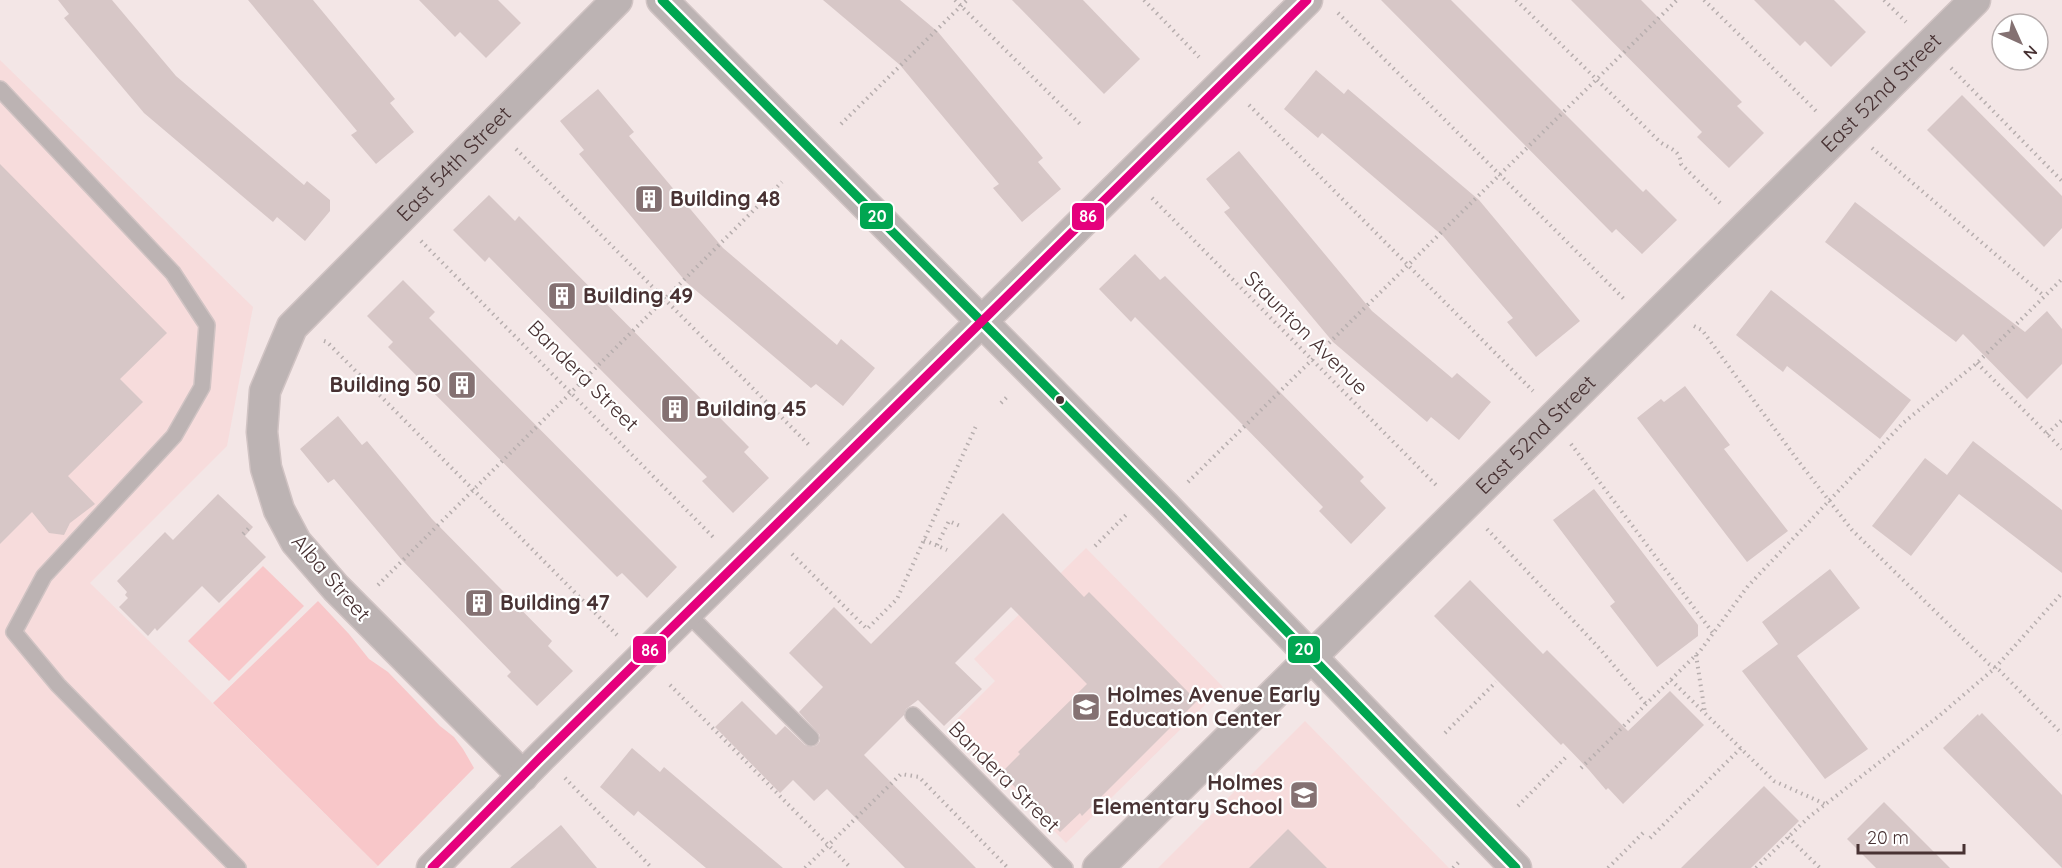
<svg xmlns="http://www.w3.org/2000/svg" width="2062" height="868" viewBox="0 0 2062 868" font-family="Quicksand,sans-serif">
  <rect width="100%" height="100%" fill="#f3e6e6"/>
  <g fill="#f7dcdc">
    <polygon points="0,60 253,307 227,446 90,583 378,866 376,868 0,868"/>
    <polygon points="1086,548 1223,687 1066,843 950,726 995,681 974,659"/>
    <polygon points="1305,721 1449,868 1158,868"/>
  </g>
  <g fill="#f8c7c9">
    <polygon points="263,566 304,606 229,681 188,641"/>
    <polygon points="318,601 349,634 369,659 388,672 440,726 454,737 463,749 474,768 378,866 213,703"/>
  </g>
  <g fill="#d7c7c7">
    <polygon points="58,0 112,0 176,76 304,185 307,181 330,200 330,211 305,241 277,217 273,222 144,113 64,18 69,14"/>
    <polygon points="248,0 313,0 395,99 390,103 414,132 376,164 351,135 357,131"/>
    <polygon points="419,0 498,0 521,23 486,58 460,32 455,37"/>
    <polygon points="823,0 900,0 938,32 1043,158 1038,162 1061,189 1022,222 993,188 999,184 900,65"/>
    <polygon points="1012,0 1083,0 1140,59 1104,94"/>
    <polygon points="1381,0 1451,0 1643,192 1646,189 1677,220 1642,254 1616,229 1612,233"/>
    <polygon points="1571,0 1641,0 1742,102 1737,106 1764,133 1729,168 1697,137 1702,132"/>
    <polygon points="1754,0 1834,0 1866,32 1831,67 1805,41 1800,46"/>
    <polygon points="1316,70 1344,94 1348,89 1479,200 1580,321 1536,357 1507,322 1513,318 1443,236 1322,133 1318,138 1284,109"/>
    <polygon points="598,89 634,132 629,136 723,248 837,345 841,339 875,368 843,406 816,384 811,388 686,282 579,154 584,150 560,121"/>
    <polygon points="1962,95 2062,196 2062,228 2044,247 1927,130"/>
    <polygon points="1239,151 1372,311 1452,378 1457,373 1491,402 1459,440 1431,417 1427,422 1333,342 1224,212 1230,208 1206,179"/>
    <polygon points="0,164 167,333 120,379 143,402 68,476 95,504 70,523 64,535 49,533 32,512 0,544"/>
    <polygon points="489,195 515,221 519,216 749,447 744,452 769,478 733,513 702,481 707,477 489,257 485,262 453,230"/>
    <polygon points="1855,202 2025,332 2047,311 2062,329 2062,364 2027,399 1963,334 1956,342 1825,242"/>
    <polygon points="1135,254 1160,280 1165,276 1364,477 1360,481 1386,508 1351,544 1319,511 1323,507 1235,417 1135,317 1131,322 1099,289"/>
    <polygon points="403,280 435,312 429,318 677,567 647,598 622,573 617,577 388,347 393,342 367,316"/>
    <polygon points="1771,290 1911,400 1880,439 1787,366 1783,372 1736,335"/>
    <polygon points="1685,386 1730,445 1724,449 1788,531 1747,562 1637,418 1661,399 1664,402"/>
    <polygon points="338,416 362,445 367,441 432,519 552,641 548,646 573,671 537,706 507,676 511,672 401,559 334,479 328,483 300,449"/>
    <polygon points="1973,441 2062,510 2062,573 1959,494 1911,556 1872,526 1925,458 1947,475"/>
    <polygon points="1594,489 1698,625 1698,636 1657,667 1610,606 1615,602 1553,520"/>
    <polygon points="218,494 253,527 245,536 266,557 219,603 202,586 157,631 155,628 148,636 119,607 128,598 125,595 127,592 117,581 165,532 173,540"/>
    <polygon points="1003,513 1084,597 1089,592 1197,701 1082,816 1080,813 1060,832 1001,773 1020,754 1018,752 1087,684 1011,607 955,663 982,689 944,726 918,700 906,709 904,715 864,755 976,868 905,868 827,789 814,801 793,780 780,793 715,727 742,701 776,735 785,726 805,745 813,747 817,745 820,741 820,735 799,712 823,687 789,653 834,607 871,644"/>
    <polygon points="1830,569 1860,608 1797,656 1868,749 1825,779 1742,671 1778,644 1762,622"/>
    <polygon points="1470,580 1543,654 1547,650 1628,731 1670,691 1704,725 1623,804 1608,788 1606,790 1589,770 1563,743 1561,745 1434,616"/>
    <polygon points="1982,713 2062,795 2062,868 1943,748 1978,714 1979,716"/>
    <polygon points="632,748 660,772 664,767 783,868 706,868 638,811 634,816 600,787"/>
    <polygon points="1764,786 1799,821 1751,868 1681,868"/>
    <polygon points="1884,802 1950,868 1876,868 1847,839"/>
    <polygon points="561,825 597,868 510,868"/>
    <polygon points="1288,829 1327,868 1249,868"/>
  </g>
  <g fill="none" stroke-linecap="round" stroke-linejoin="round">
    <g stroke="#d0c3c3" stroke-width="18">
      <g id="service">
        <polyline points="0,89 173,273 207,325 202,387 174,436 44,576 14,632 58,685 238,868"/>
        <polyline points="688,614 811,738"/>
        <polyline points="913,715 1065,868"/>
      </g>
    </g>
    <g stroke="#d0c3c3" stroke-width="33">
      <g id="minor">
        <polyline points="662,0 1164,505 1516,868"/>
        <path id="s1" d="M 523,776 L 336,588 L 296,542 L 279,510 L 266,468 L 262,432 L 265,391 L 292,327 L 617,0"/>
        <polyline points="432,868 541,757 1307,0"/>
        <path id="s2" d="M 1098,868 L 1975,0"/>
      </g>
    </g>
    <g stroke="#b7aeae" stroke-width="4" stroke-dasharray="1.5 4.5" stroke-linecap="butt">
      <polyline points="955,0 1080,124"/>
      <polyline points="1144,0 1199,57"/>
      <path d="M 1516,0 L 1660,142 C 1670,149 1680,150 1681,164 L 1722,205"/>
      <polyline points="1704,0 1817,112"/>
      <polyline points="1884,0 1906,22"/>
      <polyline points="1338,13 1625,300"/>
      <polyline points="1951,68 2062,181"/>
      <polyline points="1249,105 1533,391"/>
      <polyline points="841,124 967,0"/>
      <polyline points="1872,148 2044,296"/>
      <polyline points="516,149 809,445"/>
      <polyline points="1152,198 1438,487"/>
      <polyline points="421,241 715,539"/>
      <polyline points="1694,326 1702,330 1799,462 1852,530 1989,664 1999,670 2062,734"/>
      <polyline points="324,341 327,342 617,635"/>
      <polyline points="1977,363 2062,449"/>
      <polyline points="1001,403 1009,395"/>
      <polyline points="2047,434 2062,420"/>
      <polyline points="1571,444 1713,633"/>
      <polyline points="1188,482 1677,0"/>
      <polyline points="1487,529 1600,649 1646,704"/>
      <polyline points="243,534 250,527"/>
      <polyline points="924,540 947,550"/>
      <polyline points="937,545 949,521 960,526"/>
      <polyline points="1095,546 1126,515"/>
      <polyline points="792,554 867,629 897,599 976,426"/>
      <polyline points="378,585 782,182"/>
      <polyline points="1696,655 1705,713"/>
      <polyline points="1671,680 1774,781 1825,804"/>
      <polyline points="670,685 851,868"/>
      <polyline points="1445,733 1496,682"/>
      <polyline points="1581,768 1700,651 1748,586 1903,423 1977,363 2062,279"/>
      <polyline points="565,778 652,868"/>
      <polyline points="1518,806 1568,755"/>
      <polyline points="1788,837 1820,868"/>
      <polyline points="1650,838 1741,748"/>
      <polyline points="805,868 901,774 919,777 1008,868"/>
      <polyline points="1453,868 1461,860"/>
      <polyline points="1608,868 1644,832"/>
      <polyline points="1756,868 1809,817 1939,716 1995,668 2062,593"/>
    </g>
    <use href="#service" stroke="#bcb3b3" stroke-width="15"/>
    <use href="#minor" stroke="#bcb3b3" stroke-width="30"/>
    <g stroke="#fff" stroke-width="14">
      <polyline id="bus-1" points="662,0 1164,505 1516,868"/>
    </g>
    <g stroke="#fff" stroke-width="14">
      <polyline id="bus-2" points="432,868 541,757 1307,0"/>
    </g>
    <use href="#bus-1" stroke="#00a651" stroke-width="9"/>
    <use href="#bus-2" stroke="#e5007d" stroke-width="9"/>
  </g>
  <defs>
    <g id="building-square" transform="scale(1.5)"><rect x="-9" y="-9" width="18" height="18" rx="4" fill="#847172" stroke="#fff"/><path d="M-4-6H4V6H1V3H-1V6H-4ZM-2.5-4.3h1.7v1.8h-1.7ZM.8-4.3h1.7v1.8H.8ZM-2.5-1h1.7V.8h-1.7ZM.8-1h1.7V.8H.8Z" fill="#fff"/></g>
    <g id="school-square" transform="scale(1.5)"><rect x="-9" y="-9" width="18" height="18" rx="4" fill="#847172" stroke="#fff"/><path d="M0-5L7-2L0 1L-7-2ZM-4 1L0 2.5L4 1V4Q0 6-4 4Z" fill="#fff"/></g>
  </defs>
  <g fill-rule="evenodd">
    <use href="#building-square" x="649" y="199"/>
    <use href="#building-square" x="562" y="296"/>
    <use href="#building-square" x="462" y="385"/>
    <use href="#building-square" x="675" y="409"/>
    <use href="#building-square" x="479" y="603"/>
    <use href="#school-square" x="1086" y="707"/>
    <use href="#school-square" x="1304" y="795"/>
  </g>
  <circle fill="#483233" stroke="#fff" stroke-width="2" cx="1060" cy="400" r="5"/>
  <g text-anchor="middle" stroke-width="4.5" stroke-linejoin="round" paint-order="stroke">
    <g font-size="21" fill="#483233" stroke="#fff">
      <text dy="7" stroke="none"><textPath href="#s2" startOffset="1102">East 52nd Street</textPath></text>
      <text dy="7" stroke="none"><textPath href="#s1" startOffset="783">East 54th Street</textPath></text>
      <text transform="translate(1306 333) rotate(45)" y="7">Staunton Avenue</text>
      <text transform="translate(583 376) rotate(45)" y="7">Bandera Street</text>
      <text dy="7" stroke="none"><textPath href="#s2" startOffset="616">East 52nd Street</textPath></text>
      <text transform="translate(331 578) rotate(49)" y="7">Alba Street</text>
      <text transform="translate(1004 777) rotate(45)" y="7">Bandera Street</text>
    </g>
    <g font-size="21" font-weight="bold" fill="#483233" stroke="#fff" text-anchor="start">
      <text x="670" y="206">Building 48</text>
      <text x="583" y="303">Building 49</text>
      <text x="441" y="392" text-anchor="end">Building 50</text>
      <text x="696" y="416">Building 45</text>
      <text x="500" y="610">Building 47</text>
      <text x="1107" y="702">Holmes Avenue Early<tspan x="1107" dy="24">Education Center</tspan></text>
      <text x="1283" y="790" text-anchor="end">Holmes<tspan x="1283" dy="24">Elementary School</tspan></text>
    </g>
  </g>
  <g stroke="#fff" stroke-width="2">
    <rect x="859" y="202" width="35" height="28" rx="6" fill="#00a651"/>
    <rect x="1071" y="202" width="34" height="29" rx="6" fill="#e5007d"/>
    <rect x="1287" y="635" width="34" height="29" rx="6" fill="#00a651"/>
    <rect x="632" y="635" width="35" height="29" rx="6" fill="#e5007d"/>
  </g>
  <g font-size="16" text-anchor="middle" font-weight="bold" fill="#fff">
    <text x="877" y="222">20</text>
    <text x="1088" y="222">86</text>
    <text x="1304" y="655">20</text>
    <text x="650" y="656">86</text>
  </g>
  <g transform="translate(2020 42) rotate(135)"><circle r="28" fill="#ffffff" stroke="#b6adad" stroke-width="1.5"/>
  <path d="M0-4.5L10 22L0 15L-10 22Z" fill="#847172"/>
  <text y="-9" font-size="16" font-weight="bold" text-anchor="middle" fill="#483233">N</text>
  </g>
  <path d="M1858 844v9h106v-9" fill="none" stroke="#483233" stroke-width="3"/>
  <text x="1867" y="844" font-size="18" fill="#483233" stroke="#ffffff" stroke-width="4.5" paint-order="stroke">20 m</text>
</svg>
